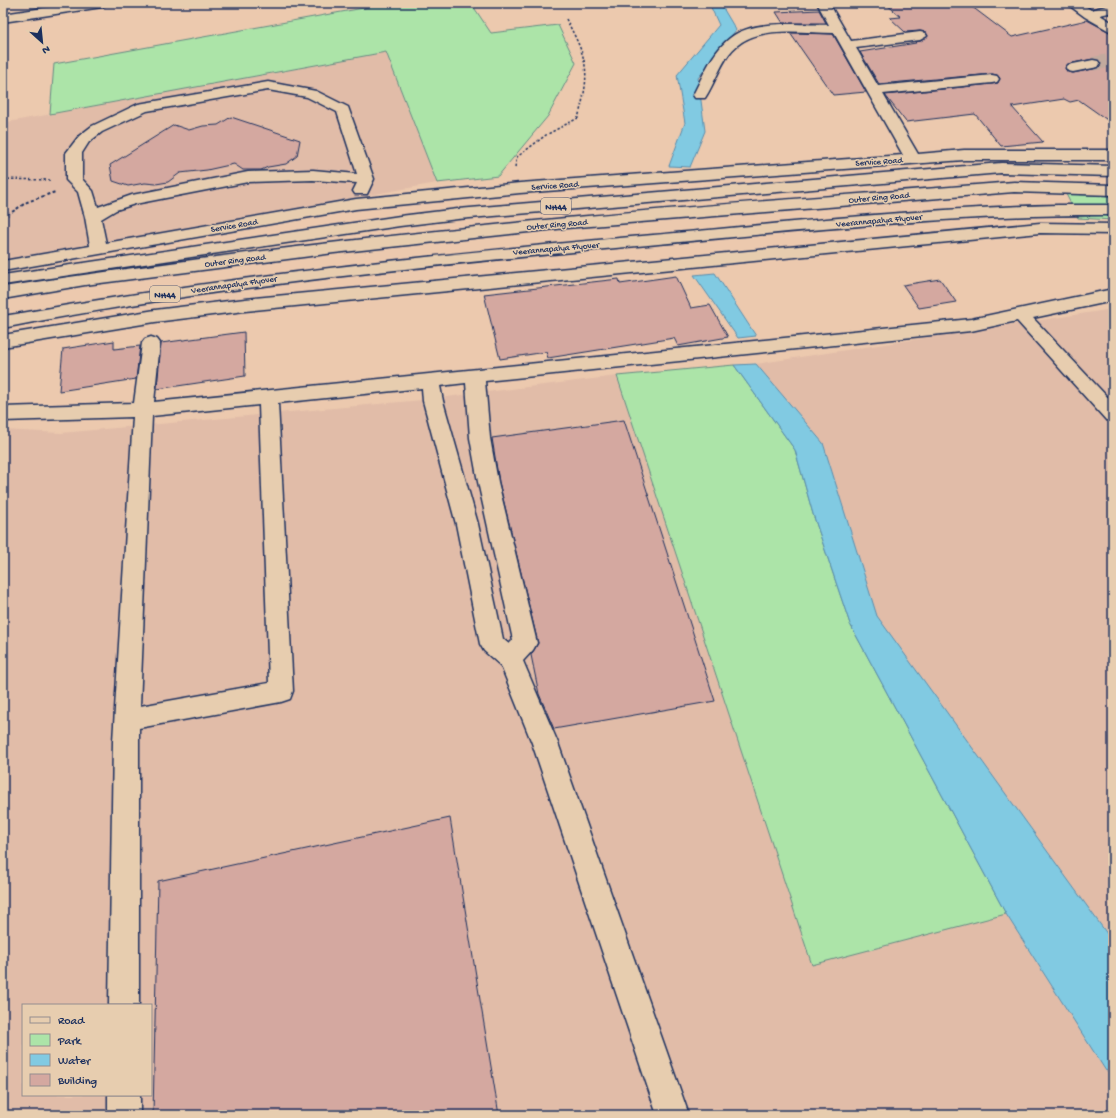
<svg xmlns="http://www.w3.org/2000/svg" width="1116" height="1118" viewBox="0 0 1116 1118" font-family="'Gochi Hand',sans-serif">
  <rect width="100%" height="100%" fill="#ecc9ae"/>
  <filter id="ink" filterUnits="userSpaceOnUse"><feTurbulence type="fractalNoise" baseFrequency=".025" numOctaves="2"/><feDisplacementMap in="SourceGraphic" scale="8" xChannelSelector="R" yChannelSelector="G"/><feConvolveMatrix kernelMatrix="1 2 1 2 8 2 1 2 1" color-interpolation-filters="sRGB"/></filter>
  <g filter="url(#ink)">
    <g fill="#e1bca8" fill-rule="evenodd">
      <polygon points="386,52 437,183 3,260 3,123"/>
      <polygon points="1113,309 1113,942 877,616 823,443 756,364"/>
      <path d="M 617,376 L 812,965 L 1006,914 L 1106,1071 L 1113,1068 L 1113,1115 L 3,1115 L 3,430 L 61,433 L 422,400 ZM 23,1005 L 151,1005 L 151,1095 L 23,1095 Z"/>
    </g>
    <g fill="#ace4a8" stroke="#648a83">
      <polygon points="367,3 471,3 491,33 558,25 576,63 548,116 498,176 437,183 386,52 50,114 54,64 369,7"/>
      <polygon points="1066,194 1113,196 1113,220 1078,218"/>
      <polygon points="734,365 795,450 813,514 850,624 1006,914 812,965 617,376"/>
    </g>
    <g fill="#81cae2" stroke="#588cad">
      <polygon points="709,3 720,3 736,30 698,78 705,131 690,167 669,166 685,123 677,75 719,25"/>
      <polygon points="715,273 756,336 738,338 694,275"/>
      <polygon points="756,364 823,443 877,616 1113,942 1113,1068 1106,1071 1006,914 850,624 813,514 795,450 734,365"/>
    </g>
    <g fill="#d4a8a0" stroke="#1b2f5e" fill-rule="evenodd">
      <path d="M 885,3 L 967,3 L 1012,37 L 1087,20 L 1113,34 L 1113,124 L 1079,100 L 1070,102 L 1064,99 L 1012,107 L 1043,142 L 1001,146 L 975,114 L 906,122 L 885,95 L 992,84 L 998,83 L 1000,78 L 997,75 L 992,74 L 879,84 L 860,52 L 916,43 L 915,42 L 921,41 L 928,36 L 926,32 L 920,31 L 905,32 L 890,18 L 901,17 ZM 1093,59 L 1098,60 L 1101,63 L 1098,68 L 1073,73 L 1068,72 L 1065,69 L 1068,64 Z"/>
      <polygon points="819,10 826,23 783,23 776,12"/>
      <polygon points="790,33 833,34 866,92 833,95"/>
      <polygon points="231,117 300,140 297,156 286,164 268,167 261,170 243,170 234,164 207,170 180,173 168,182 156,184 145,183 128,186 113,181 110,165 174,125 189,130 203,126 218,125"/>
      <polygon points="676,276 691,308 710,305 728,337 678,346 674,338 548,358 546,352 500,359 484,294 619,279 620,284"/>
      <polygon points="940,279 956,302 919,308 903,285"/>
      <polygon points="244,332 245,376 157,389 161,343"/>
      <polygon points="114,341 114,349 140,346 136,379 59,391 63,349"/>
      <polygon points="624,420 715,701 554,729 539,694 531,655 538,643 499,482 492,438"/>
      <polygon points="450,818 499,1115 153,1115 158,881"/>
    </g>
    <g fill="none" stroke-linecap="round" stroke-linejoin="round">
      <polyline stroke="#c2aa9e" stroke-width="14" stroke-dasharray="14 7" stroke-linecap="butt" points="1093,64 1113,60"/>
      <g stroke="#1b2f5e" stroke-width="3">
        <g id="minor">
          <polygon points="77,3 108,3 102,7 3,22 3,14"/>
          <path d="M 817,3 L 829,3 L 851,41 L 920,32 L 925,33 L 927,36 L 920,40 L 856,48 L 878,86 L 992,75 L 997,76 L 999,79 L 997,82 L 992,83 L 883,94 L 918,154 L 964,150 L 1113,150 L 1113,160 L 964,160 L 520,193 L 356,209 L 3,271 L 3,261 L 90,246 L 85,217 L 78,192 L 66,180 L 66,153 L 79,136 L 92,126 L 138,104 L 268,82 L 316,91 L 348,107 L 374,179 L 367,194 L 355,194 L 353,191 L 357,183 L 313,180 L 248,182 L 135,204 L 116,210 L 101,219 L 106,243 L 356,199 L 520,183 L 903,155 L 834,33 C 800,33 752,23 729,54 C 719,68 714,84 705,98 L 695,98 L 693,95 C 703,76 712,52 730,38 C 753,19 801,25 829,25 ZM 268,90 L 307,97 L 337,112 L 357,174 L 313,170 L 248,172 L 132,195 L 98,207 L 93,191 L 82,179 L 82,153 L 89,142 L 102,132 L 147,111 Z"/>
          <polygon points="1066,3 1081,3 1091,10 1113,4 1113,12 1100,15 1113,23 1113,33 1085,17"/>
          <polygon points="1093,60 1098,61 1100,64 1098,67 1073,72 1068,71 1066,68 1068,65"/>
          <path d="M 1014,182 L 1113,185 L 1113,195 L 1014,192 L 566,228 L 334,253 L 85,285 L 3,299 L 3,287 C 190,258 378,236 566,218 C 715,204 865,194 1014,182 Z"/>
          <polygon points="1040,223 1113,224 1113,234 1040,233 245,311 155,322 3,347 3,335 155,310 245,299"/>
          <path d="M 1113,289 L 1113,301 L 1033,318 L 1113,403 L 1113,422 L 1106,420 L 1017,321 L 971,331 L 485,381 L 490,438 L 498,482 L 537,643 L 533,650 L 523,661 L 558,743 L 689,1115 L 657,1115 L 532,743 L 501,666 L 484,651 L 480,644 L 456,524 L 423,401 L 422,388 L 278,403 L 293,691 L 290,699 L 281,702 L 139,728 L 139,1005 L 109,1005 L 113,741 L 133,417 L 3,421 L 3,407 L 134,403 L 142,343 L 145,339 L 151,337 L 157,339 L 160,343 L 154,402 L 971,319 ZM 466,383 L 470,438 L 478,482 L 513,640 L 509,644 L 503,639 L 478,524 L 443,401 L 440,386 ZM 259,405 L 269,683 L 140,706 L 152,416 Z"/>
          <rect x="108" y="1095" width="32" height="20"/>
        </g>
      </g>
      <g stroke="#1b2f5e" stroke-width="3">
        <g id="highway">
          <polygon points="1001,163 1113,166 1113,176 1001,173 458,219 400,226 3,285 3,275 400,216 458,209"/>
          <path d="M 1058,205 L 1113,205 L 1113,215 C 957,214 803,231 648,245 C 432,265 216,286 3,328 L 3,316 L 16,314 C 227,276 440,254 653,235 C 788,223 922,208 1058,205 Z"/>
        </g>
      </g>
      <g stroke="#1b2f5e" stroke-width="1.5" stroke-dasharray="2.5 2" stroke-linecap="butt">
        <path d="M 515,167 L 517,157 L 546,135 L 578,118 C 591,72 588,60 566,19"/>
        <polyline points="3,179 50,180"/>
      </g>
      <polyline stroke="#1b2f5e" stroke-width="2" stroke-dasharray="3 2.5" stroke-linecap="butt" points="3,218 27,202 55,192"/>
      <use href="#minor" fill="#e7cdaf" fill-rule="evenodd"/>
      <use href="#highway" fill="#e7cdaf" fill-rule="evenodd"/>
    </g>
  </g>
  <g text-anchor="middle" stroke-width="3" stroke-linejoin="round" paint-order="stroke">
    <g font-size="9" fill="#1b2f5e" stroke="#e7cdaf">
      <text transform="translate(879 161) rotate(-4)" y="3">Service Road</text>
      <text transform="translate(555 185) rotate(-4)" y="3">Service Road</text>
      <text transform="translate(879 197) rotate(-5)" y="3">Outer Ring Road</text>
      <text transform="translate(879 220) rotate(-5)" y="3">Veerannapalya Flyover</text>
      <text transform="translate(557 224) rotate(-5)" y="3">Outer Ring Road</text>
      <text transform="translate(234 225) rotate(-10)" y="3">Service Road</text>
      <text transform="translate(556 248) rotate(-5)" y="3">Veerannapalya Flyover</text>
      <text transform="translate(235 260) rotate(-7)" y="3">Outer Ring Road</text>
      <text transform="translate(234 284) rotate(-8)" y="3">Veerannapalya Flyover</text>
    </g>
    <g fill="#e7cdaf" stroke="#585e76" stroke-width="1">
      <rect x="541" y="198" width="30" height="16" rx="3"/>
      <rect x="150" y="286" width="30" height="16" rx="3"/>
    </g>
    <g font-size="10" font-weight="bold" fill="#1b2f5e">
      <text x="556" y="210">NH44</text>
      <text x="165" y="298">NH44</text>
    </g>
  </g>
  <rect width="1116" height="1118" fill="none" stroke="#e7cdaf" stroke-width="16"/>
  <rect x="8" y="8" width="1100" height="1102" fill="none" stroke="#1b2f5e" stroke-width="1.5" filter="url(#ink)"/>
  <rect x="22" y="1004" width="130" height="92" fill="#e7cdaf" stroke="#958e8f"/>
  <rect x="30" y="1017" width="20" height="6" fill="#e7cdaf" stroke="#958e8f"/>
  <text x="58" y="1024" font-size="12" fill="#1b2f5e">Road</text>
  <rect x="30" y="1034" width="20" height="12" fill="#ace4a8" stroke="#958e8f"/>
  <text x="58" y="1044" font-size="12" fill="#1b2f5e">Park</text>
  <rect x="30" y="1054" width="20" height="12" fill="#81cae2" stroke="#958e8f"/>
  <text x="58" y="1064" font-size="12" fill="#1b2f5e">Water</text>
  <rect x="30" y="1074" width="20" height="12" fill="#d4a8a0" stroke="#958e8f"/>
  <text x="58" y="1084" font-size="12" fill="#1b2f5e">Building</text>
  <g transform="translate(42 42) rotate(153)" stroke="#e7cdaf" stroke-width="3" paint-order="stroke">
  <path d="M0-3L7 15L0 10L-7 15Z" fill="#1b2f5e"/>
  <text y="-6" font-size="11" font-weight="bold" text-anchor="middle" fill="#1b2f5e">N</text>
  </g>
</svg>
